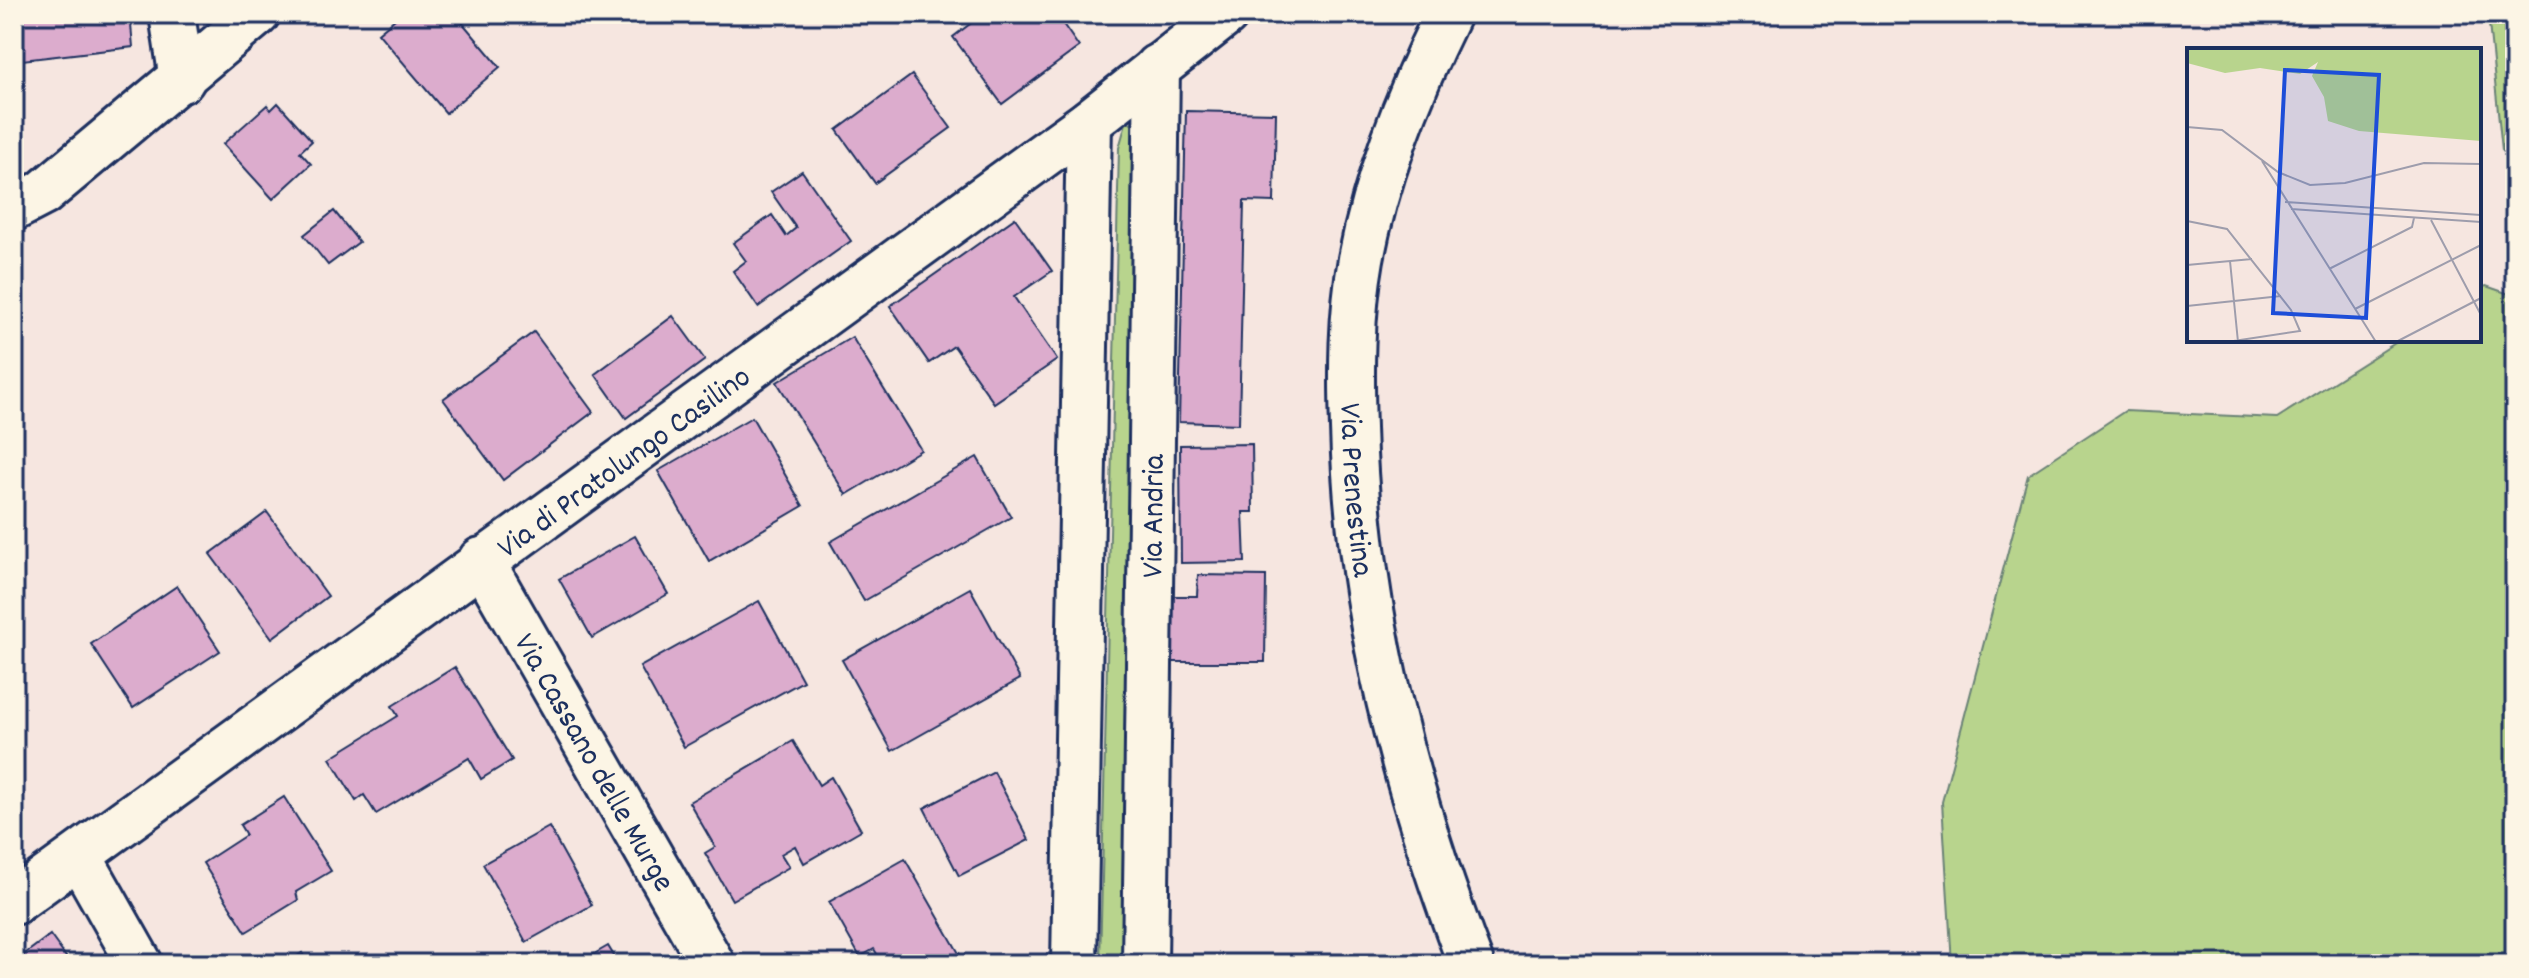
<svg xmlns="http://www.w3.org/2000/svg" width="2529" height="978" viewBox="0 0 2529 978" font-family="Dekko,sans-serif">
  <rect width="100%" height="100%" fill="#f6e6e0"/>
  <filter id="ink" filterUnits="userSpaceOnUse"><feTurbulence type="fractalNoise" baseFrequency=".0125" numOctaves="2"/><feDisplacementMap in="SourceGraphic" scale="16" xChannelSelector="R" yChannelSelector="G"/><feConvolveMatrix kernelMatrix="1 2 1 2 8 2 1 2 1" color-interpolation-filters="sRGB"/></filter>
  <g filter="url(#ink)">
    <g fill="#b8d48d" stroke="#6a8276" stroke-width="2">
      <polygon points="2488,14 2515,14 2515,167 2502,150"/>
      <polygon points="1142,122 1134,964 1100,964 1119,148 1126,123"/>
      <polygon points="2486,286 2515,296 2515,964 1952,964 1942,802 2028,475 2125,411 2277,418 2400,340 2479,340 2479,290"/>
    </g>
    <g fill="#dcaccd" stroke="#1b2f5e" stroke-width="2">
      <polygon points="14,14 130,14 133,47 14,61"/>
      <polygon points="401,14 455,14 500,67 446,113 378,33"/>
      <polygon points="983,14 1056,14 1079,47 1002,104 953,37"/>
      <polygon points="912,75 951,128 875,183 837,130"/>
      <polygon points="278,103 312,141 300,152 311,164 273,199 223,144 267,105 271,110"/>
      <polygon points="1186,111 1276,113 1274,202 1244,201 1239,424 1179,422"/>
      <polygon points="802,171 851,241 758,307 733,271 746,261 733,243 772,215 786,236 796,228 771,192"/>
      <polygon points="334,211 359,242 328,265 304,235"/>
      <polygon points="1015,218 1052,271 1014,297 1057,360 994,403 954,346 929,363 890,306"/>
      <polygon points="673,316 705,360 626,418 595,374"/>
      <polygon points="534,332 593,412 503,480 443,399"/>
      <polygon points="852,337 921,450 846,495 777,382"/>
      <polygon points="752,417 803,506 709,561 658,471"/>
      <polygon points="1252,444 1253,512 1243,512 1245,562 1181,563 1180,445"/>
      <polygon points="977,457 1011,517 864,601 830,542"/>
      <polygon points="267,512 328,596 272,638 210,554"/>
      <polygon points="635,536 668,594 592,638 559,579"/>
      <polygon points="1198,575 1266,576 1265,662 1173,662 1173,596 1197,596"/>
      <polygon points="177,586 220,651 133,708 91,644"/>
      <polygon points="970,588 1020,679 892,751 842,660"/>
      <polygon points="759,601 803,681 684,747 640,667"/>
      <polygon points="455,667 512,760 481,779 469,758 376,814 364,795 356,801 330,758 398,716 392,706"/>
      <polygon points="793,741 819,785 831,777 861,830 804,863 795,846 781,854 789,867 732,900 705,853 715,847 689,802"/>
      <polygon points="994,772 1029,840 959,876 924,808"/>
      <polygon points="284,797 331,871 296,892 298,900 246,932 203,863 246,835 240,825"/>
      <polygon points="549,827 592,905 526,942 483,864"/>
      <polygon points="905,859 960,955 944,964 883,964 874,949 860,957 829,902"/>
      <polygon points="50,935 71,964 14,964 14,962"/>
      <polygon points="608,946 619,964 577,964"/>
      <polygon points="302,953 309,964 285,964"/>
    </g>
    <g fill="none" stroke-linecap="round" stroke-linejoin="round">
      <g stroke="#1b2f5e" stroke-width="50">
        <g id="minor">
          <polyline points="172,14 182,80"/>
          <polyline points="14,208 43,193 257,14"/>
          <path id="s1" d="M 481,560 L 712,964"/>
          <polyline points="79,856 140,964"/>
          <path id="s2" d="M 14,902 L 1089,122 L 1226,14"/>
          <polyline points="1074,964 1089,122"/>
          <path id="s3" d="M 1145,964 L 1157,67"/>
        </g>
      </g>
      <g stroke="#1b2f5e" stroke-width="50">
        <g id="secondary">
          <path id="s4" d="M 1448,14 C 1410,91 1377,174 1361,259 C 1351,315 1351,372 1353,428 C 1358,613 1405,792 1471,964"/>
        </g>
      </g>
      <use href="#minor" stroke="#fcf5e5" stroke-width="44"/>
      <use href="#secondary" stroke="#fcf5e5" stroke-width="44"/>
    </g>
  </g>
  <g text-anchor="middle" stroke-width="6" stroke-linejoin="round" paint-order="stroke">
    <g font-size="32" fill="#1b2f5e" stroke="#fcf5e5">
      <text dy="11" stroke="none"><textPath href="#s2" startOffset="752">Via di Pratolungo Casilino</textPath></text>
      <text dy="11" stroke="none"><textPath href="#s4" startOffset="492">Via Prenestina</textPath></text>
      <text dy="11" stroke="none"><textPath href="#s3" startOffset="448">Via Andria</textPath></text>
      <text dy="11" stroke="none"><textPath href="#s1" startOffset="232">Via Cassano delle Murge</textPath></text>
    </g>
  </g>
  <g transform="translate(2187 48)">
    <rect width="294" height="294" fill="#f6e6e0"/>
    <path d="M 0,0 L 294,0 L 294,93 L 172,83 L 141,73 L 137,49 L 125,28 L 131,14 L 113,26 L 73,20 L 38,25 L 0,15 Z" fill="#b8d48d"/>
    <path fill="none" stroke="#9e9dac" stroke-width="2" d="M 0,79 L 35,82 L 91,124 L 123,137 L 158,135 L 237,115 L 294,116M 75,113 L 189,294M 98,154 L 294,167M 104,161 L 294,174M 244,172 L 294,267M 0,173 L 40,181 L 104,262 L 113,283 L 40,294M 43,213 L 51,294M 0,217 L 65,211M 142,221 L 225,179 L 227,170M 0,258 L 94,248M 168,261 L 294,197M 209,294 L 294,250"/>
    <path fill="#1d4ed8" fill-opacity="0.15" stroke="#1d4ed8" stroke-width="4" d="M 98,22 L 192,27 L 179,270 L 86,265 Z"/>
    <rect width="294" height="294" fill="none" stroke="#1b2f5e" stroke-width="4"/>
  </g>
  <rect width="2529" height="978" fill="none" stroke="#fcf5e5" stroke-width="48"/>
  <rect x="24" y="24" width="2481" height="930" fill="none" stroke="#1b2f5e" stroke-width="3" filter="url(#ink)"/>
</svg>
